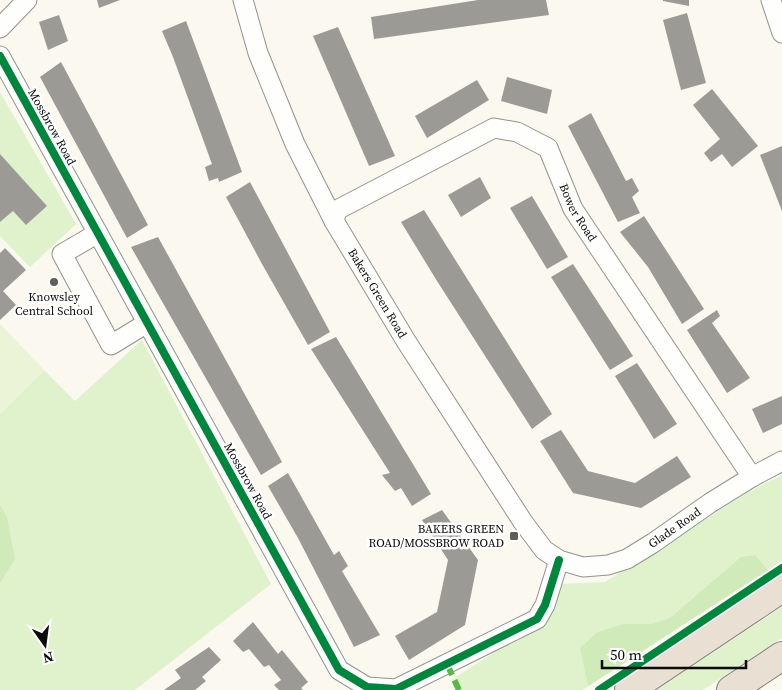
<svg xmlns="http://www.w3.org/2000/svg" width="782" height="690" viewBox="0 0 782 690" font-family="'Source Serif 4',serif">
  <rect width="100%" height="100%" fill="#faf8ef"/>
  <g fill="#e0f2cc">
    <polygon points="0,92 76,224 30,267 0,236 0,222 13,211 26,225 47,206 0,154"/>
    <polygon points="142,340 271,584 135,690 0,690 0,414 44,370 75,401"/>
    <polygon points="782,475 782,561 583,690 456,690 451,680 547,619 560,584 605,582 745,494"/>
    <polygon points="782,607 782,638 703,690 656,690"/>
  </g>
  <g fill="#d0ebb9">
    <polygon points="0,505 7,517 15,559 0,583"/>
    <polygon points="755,555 768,570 588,686 580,648 598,632 623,624 652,624 670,618 741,557"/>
  </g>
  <polygon fill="#ebf5d6" points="0,324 44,370 0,414"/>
  <g fill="#9c9a95">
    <polygon points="97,0 120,0 99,8"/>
    <polygon points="478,0 546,0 549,15 374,39 371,17"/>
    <polygon points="663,0 689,0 689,6 663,1"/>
    <polygon points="687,13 706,83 681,90 663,20"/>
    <polygon points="59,15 68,41 48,50 39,22"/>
    <polygon points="186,21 242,172 219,182 218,178 209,181 205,167 212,164 173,57 162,31"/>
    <polygon points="338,27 395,156 369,166 313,36"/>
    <polygon points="61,62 148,225 127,238 40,77"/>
    <polygon points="507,77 552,90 547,114 501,101"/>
    <polygon points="477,80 489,100 427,138 415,116"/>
    <polygon points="712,89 758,146 732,167 722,154 711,162 704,153 720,139 693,105"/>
    <polygon points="591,113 626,181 632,178 639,191 632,197 640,213 618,222 568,126"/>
    <polygon points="782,146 782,211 760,155"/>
    <polygon points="0,154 47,206 26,225 13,211 0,222"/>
    <polygon points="480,177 491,198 461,217 448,195"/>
    <polygon points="250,182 330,332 308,345 262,264 226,197"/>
    <polygon points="532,196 568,257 547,269 510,208"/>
    <polygon points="424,210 552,414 532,429 437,281 401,222"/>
    <polygon points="644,216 704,309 682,324 648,267 620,232"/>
    <polygon points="158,237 282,462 261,475 131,247"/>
    <polygon points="5,248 26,270 3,291 16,305 0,320 0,253"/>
    <polygon points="573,264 633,356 610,370 551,277"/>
    <polygon points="717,310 720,316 712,323 750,378 727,393 687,330"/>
    <polygon points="336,337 431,494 412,506 401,488 395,491 382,475 390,473 311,349"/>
    <polygon points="637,363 677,424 654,439 615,376"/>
    <polygon points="782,396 782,424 763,433 752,409"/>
    <polygon points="561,430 588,471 635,483 677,456 691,477 641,508 573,493 540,441"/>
    <polygon points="288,473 334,555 339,551 348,566 342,571 380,635 354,647 298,538 268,486"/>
    <polygon points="442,510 478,560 465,625 409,660 395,636 437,612 448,560 422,520"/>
    <polygon points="253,622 278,654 282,650 308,682 301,688 303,690 279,690 274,685 281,680 269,665 264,667 249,649 243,652 233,641"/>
    <polygon points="209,647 221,660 202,677 206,681 195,690 164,690 181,678 175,670"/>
  </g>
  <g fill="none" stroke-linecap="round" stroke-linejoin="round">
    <g stroke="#93928e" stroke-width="21">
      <g id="minor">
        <path id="s1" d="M 243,0 L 258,53 L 295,144 L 334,221 L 406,341 L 523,522 L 544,550 L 559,560 L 583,567 L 608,565 L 627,559 L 653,543 L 710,503 L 752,477 L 782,461"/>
        <polyline points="771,0 782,33"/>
        <polyline points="0,28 27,0"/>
        <polyline points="0,56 339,670 367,687 396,689 537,619 545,605 559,560"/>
        <path id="s2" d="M 334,221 L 337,210 L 494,128 L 517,132 L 548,148 L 573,209 L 752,477"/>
        <polyline points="98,233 62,254 111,345 147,323"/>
      </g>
    </g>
    <g stroke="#807f7b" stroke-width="30">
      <g id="highway">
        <polyline points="629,690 782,588"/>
        <polyline points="731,690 782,656"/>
      </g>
    </g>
    <use href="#minor" stroke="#fefefd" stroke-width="19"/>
    <use href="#highway" stroke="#eadfd3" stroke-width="28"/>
    <polyline stroke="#58b947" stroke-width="6" stroke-dasharray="12 6" stroke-linecap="butt" points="447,664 459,690"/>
    <g stroke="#fff" stroke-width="11">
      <g id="cycleway">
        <polyline points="0,56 339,670 367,687 396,689 537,619 545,605 559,560"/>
        <polyline points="599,690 782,568"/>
      </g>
    </g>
    <use href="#cycleway" stroke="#00873e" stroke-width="8"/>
  </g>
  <g fill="#5f5e5b" stroke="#fff" stroke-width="2">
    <circle cx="54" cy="282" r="5"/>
    <rect x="509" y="531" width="10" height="10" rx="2.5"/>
  </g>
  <g text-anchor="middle" stroke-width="5" stroke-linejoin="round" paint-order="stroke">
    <g font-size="12" fill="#0b0b0b" stroke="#fff">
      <text transform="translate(52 127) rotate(61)" y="4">Mossbrow Road</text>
      <text dy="4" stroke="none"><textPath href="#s2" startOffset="318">Bower Road</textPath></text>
      <text dy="4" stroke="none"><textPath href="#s1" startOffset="324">Bakers Green Road</textPath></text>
      <text transform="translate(248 481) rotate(61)" y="4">Mossbrow Road</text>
      <text dy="4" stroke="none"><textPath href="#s1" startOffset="775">Glade Road</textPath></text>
    </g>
    <g font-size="12" fill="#0b0b0b" stroke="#fff">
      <text x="54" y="301">Knowsley<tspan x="54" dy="14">Central School</tspan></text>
      <text x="504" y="533" text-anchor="end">BAKERS GREEN<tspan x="504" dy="14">ROAD/MOSSBROW ROAD</tspan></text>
    </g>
  </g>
  <g transform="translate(45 645) rotate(166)" stroke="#ffffff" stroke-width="4" paint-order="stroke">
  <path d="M0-4L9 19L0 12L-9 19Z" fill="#0b0b0b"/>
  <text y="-8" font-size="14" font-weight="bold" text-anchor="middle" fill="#0b0b0b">N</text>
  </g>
  <path d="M602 660v8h144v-8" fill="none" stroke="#0b0b0b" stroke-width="2.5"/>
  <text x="610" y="660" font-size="15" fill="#0b0b0b" stroke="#ffffff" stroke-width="4" paint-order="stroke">50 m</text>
</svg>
